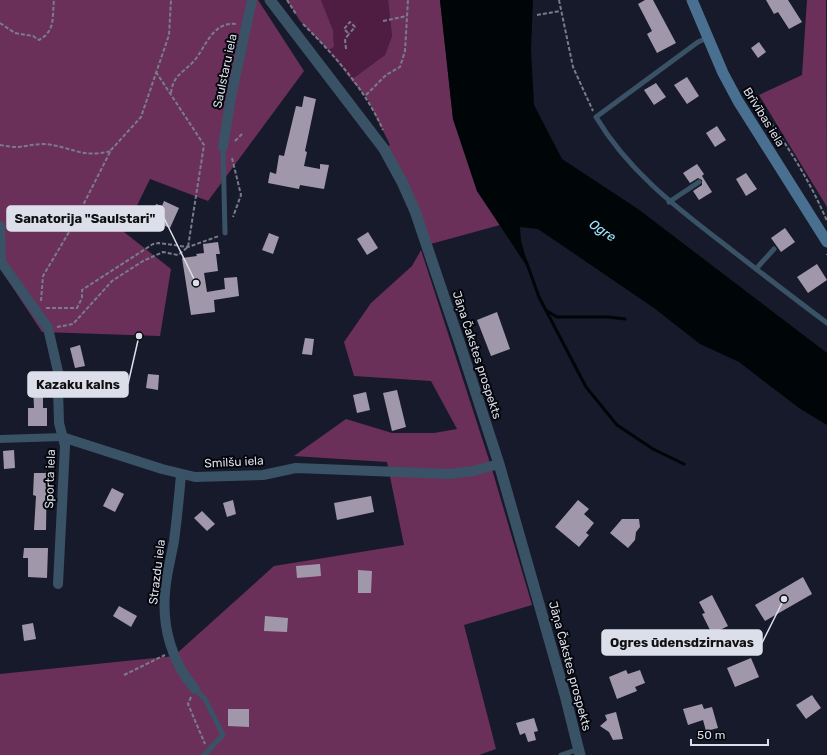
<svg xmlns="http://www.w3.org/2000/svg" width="827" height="755" viewBox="0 0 827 755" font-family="Rubik,sans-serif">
  <rect width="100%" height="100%" fill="#171a2a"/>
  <polygon fill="#4f1d41" points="321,0 388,0 392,36 385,55 351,80 328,50 334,47 333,30"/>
  <g fill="#6b305a">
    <polygon points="0,0 258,0 304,71 208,201 150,179 124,232 171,269 160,336 42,332 0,268"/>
    <polygon points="287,0 321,0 333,30 334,47 328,50 300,21"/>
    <polygon points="388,0 440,0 453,119 477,191 500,225 427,245 384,149 390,145 367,98 351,80 385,55 392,36"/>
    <polygon points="807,0 826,0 827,207 759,95 802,75"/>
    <polygon points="421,250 491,466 532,605 464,625 496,749 479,755 0,755 0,674 174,656 274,566 404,545 387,462 294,456 346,419 392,433 434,433 457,429 431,381 354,376 344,342 371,303 412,266"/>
  </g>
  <polygon fill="#000507" points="440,0 533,0 531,50 534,105 562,159 638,209 827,353 827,425 799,408 739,362 700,344 654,308 538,229 520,227 521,241 528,265 526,265 477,191 453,119"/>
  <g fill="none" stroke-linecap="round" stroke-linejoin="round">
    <g stroke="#000507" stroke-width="3">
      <polyline points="526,261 539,297 586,387 617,425 653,449 684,464"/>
      <polyline points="547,311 557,317 608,317 625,319"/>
    </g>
  </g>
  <g fill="#a197ab">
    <polygon points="645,0 653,0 676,43 657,53 647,34 652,31 638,4"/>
    <polygon points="766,0 788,0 802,22 789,29 778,12 774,14"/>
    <polygon points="759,42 766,52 758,58 751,48"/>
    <polygon points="687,77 699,96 687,104 674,85"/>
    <polygon points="656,83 666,97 654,105 644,90"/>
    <polygon points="304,96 316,99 305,151 307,152 304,166 320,169 320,164 329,165 324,189 300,185 299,189 268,183 270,172 276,174 279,155 284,156 296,106 302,107"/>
    <polygon points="717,126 726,140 715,147 706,133"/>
    <polygon points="697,164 704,174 702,176 712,192 699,200 693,191 702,185 702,180 698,178 690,183 683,173"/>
    <polygon points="746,173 757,189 746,196 736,179"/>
    <polygon points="164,201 179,208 170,228 156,222 159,215 153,212 156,204 162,206"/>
    <polygon points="785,228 795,242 781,252 771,238"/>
    <polygon points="368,232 378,248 367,255 357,239"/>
    <polygon points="269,233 279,237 273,254 262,250"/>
    <polygon points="218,242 220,254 216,254 218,271 204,273 207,292 225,289 224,278 237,277 239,296 214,300 215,312 191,315 182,258 197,256 196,254 204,253 203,244"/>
    <polygon points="817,264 827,280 808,293 797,277"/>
    <polygon points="497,312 510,349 491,356 477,320"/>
    <polygon points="305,338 314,339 312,355 302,354"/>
    <polygon points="80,345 85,366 75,368 70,348"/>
    <polygon points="148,374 159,375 158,390 146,388"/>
    <polygon points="33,384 43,384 43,408 47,408 47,426 28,426 28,408 34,408"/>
    <polygon points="397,390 406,427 392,431 383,393"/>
    <polygon points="366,392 370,410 357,413 353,395"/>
    <polygon points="14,450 15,468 4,469 3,451"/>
    <polygon points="34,473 47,473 46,530 34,530 36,496 33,495"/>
    <polygon points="112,488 124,494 115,512 103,506"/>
    <polygon points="371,496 374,512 337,520 334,503"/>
    <polygon points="233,500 236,514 227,517 223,503"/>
    <polygon points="578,500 589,509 584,514 594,523 586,533 589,535 579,547 555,527"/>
    <polygon points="202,511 215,524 207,531 194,518"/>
    <polygon points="622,519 639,519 640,527 636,532 635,540 628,548 610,533"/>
    <polygon points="24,548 48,548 47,578 28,577 28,558 23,558"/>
    <polygon points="320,564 321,576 297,578 296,566"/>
    <polygon points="358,570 372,571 371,593 358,593"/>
    <polygon points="803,577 812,594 765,621 755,605"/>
    <polygon points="712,595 728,626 712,634 702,614 705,613 699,602"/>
    <polygon points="119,606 137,616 131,627 113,616"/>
    <polygon points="265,616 288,618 287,632 264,631"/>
    <polygon points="33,623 36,639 24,641 22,625"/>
    <polygon points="751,658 759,677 735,687 727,668"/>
    <polygon points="626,670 628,674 640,670 645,683 635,687 637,691 617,699 609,677"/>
    <polygon points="812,695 821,708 806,719 796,705"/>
    <polygon points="702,704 704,709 712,707 718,728 706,731 703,720 688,725 683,709"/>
    <polygon points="228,709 249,709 249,727 228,726"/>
    <polygon points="616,712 623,739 613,740 609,732 600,726 607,720 605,715"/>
    <polygon points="534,718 538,731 534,732 536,740 528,742 525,733 520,735 516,723"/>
  </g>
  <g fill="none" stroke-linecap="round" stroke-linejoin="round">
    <g stroke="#797c89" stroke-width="2" stroke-dasharray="4 2" stroke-linecap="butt">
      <polyline points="287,0 296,14"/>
      <polyline points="559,0 573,67 593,111"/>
      <polyline points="537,15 560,11"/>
      <polyline points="383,21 407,16"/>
      <path d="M 0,23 L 15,33 L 33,36 L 39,40 C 56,31 52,16 54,0"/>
      <path d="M 303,24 C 334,55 365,89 383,130"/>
      <polyline points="346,49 345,39 349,34 344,29 350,22 355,27 349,34"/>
      <path d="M 745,90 C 777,128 807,174 827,221"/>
      <path d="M 171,93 C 173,75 183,73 194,61 C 206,47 212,21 237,24"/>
      <polyline points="366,95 386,75 400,67 405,51 408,0"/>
      <polyline points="235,141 242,134"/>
      <path d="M 0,145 C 6,146 13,147 19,147 C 27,146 35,144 44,144 C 71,146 81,159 111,151"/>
      <polyline points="232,158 241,195 233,217"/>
      <polyline points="827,254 827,255"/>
      <polyline points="41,301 43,276 72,227 111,150 141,117 169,35 171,0"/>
      <polyline points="46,308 77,308 82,298 82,290 153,244 159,243 188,247 219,236"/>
      <polyline points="57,327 73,324 112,281 143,261 163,252 178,255 188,247 204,145 156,72"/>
      <polyline points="124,675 165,655"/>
      <polyline points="191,697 188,704 205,744"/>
    </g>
    <g stroke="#3a5266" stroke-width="5">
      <path d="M 707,38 L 698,42 L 596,117 C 627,169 673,205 720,241 C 756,269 791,296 827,323"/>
      <polyline points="223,147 225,233"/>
      <polyline points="669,202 699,182"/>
      <polyline points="756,269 774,249"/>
      <polyline points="195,689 205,699 223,735 204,755"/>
      <polyline points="561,755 579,749"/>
    </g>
    <polyline stroke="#3a5266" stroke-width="8" points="0,439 62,437"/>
    <g stroke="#3a5266" stroke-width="10">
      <polyline points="223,147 231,97 252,0"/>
      <polyline points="0,226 1,262 48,328 59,376 58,388 59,423 65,446 58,584"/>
      <polyline points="62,437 162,469 195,477 263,475 296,468 449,474 473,471 499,464"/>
      <path d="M 181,475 C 179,497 177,519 174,541 C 171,558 166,575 165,593 C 162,627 172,663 195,689"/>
    </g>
    <polyline stroke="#3a5266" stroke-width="11" points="270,0 384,149 402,182 415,211 460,344 499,464 565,695 580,755"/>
    <polyline stroke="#497091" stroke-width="11" points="692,0 723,73 738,101 827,242"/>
  </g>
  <g text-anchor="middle" stroke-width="4" stroke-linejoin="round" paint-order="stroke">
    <g font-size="12" fill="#dcdfea" stroke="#05060c">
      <text transform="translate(225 71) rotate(-78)" y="4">Saulstaru iela</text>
      <text transform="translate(764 117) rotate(58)" y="4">Brīvības iela</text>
      <text transform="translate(477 355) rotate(72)" y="4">Jāņa Čakstes prospekts</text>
      <text transform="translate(234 462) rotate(-3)" y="4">Smilšu iela</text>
      <text transform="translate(50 479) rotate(-88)" y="4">Sporta iela</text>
      <text transform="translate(157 572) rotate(-83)" y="4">Strazdu iela</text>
      <text transform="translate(570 666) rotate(75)" y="4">Jāņa Čakstes prospekts</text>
    </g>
    <g font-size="13" font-style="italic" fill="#a0ecfd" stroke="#05060c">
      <text transform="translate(603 230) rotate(34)" y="5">Ogre</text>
    </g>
  </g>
  <path fill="none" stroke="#dcdfea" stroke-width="1.5" d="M196 283L164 218M139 336L128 384M784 599L762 643"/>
  <g fill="#dcdfea" stroke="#05060c" stroke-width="1.5">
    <circle cx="196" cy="283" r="4"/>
    <circle cx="139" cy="336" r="4"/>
    <circle cx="784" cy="599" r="4"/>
  </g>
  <g fill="#dcdfea" stroke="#dcdfea" stroke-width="1.5">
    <rect x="7" y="206" width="157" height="25" rx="4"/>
    <rect x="28" y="372" width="100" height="25" rx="4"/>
    <rect x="602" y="630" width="160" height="25" rx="4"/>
  </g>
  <g font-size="13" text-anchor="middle" font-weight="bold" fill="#111">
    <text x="85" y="223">Sanatorija "Saulstari"</text>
    <text x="78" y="389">Kazaku kalns</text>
    <text x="682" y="647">Ogres ūdensdzirnavas</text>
  </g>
  <path d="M691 739v6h77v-6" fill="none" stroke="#dcdfea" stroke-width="2"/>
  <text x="697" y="739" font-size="12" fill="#dcdfea" stroke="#05060c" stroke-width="3" paint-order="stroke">50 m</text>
</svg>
